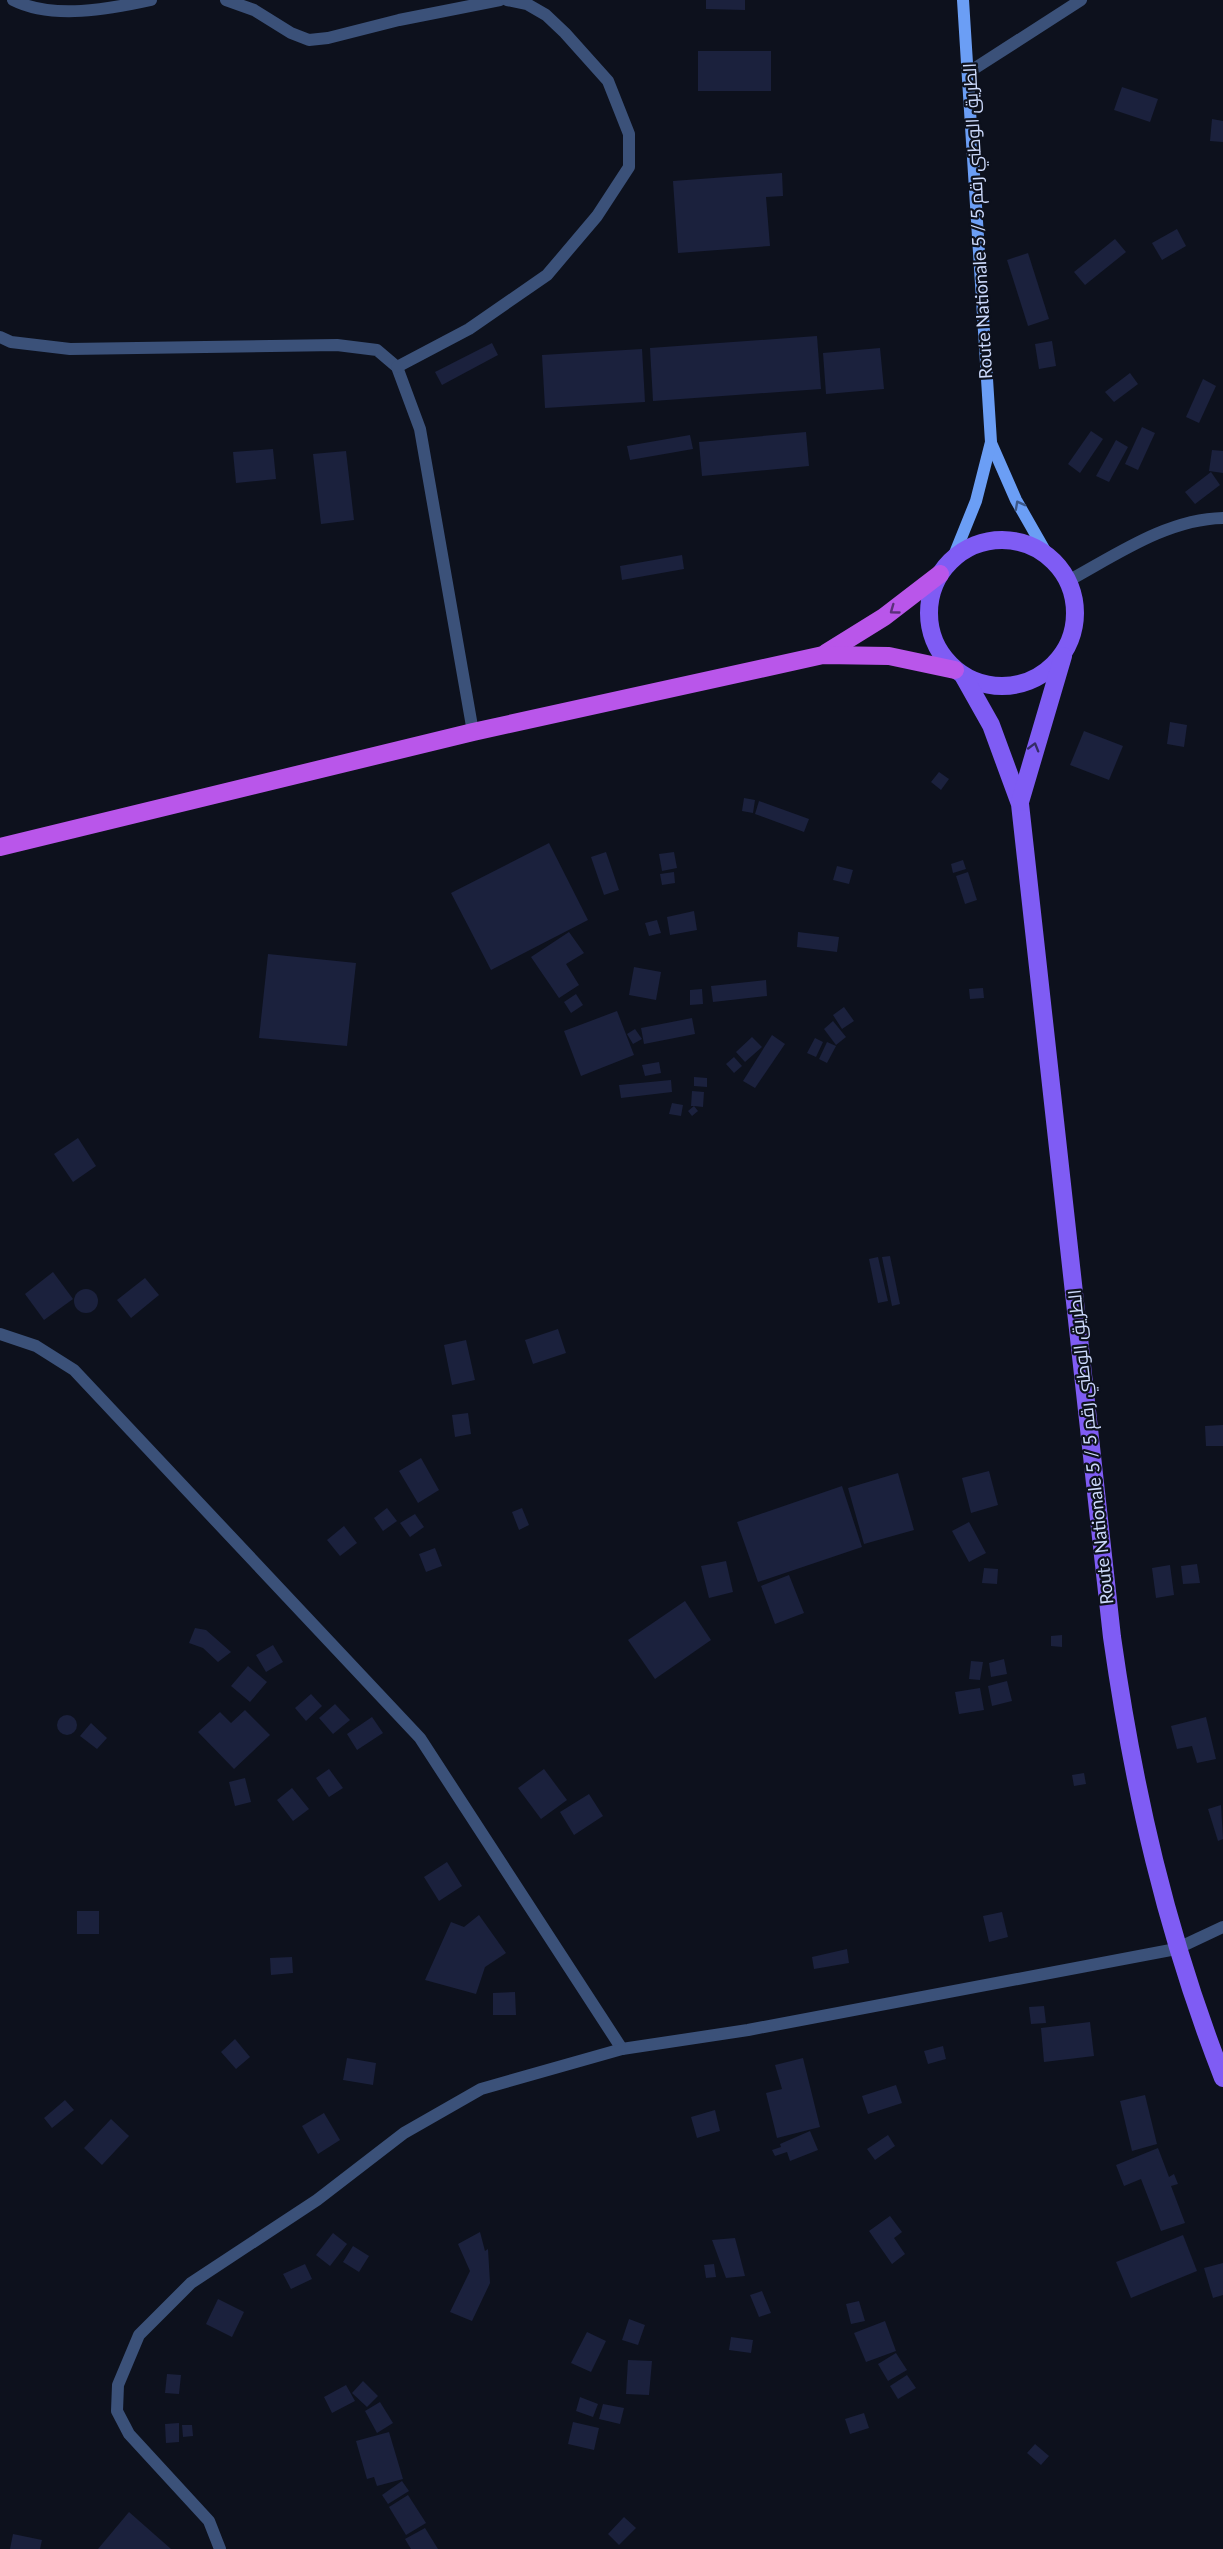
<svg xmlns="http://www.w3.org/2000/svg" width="1223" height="2549" viewBox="0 0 1223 2549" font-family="Lato,Cairo,sans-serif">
  <rect width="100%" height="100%" fill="#0d111d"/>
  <g fill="#1b213d">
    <polygon points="706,0 745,0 745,10 706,9"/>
    <rect x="698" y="51" width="73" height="40"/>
    <polygon points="1122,87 1158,99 1150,122 1114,110"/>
    <polygon points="1212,119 1223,121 1223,142 1210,141"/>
    <polygon points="782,173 783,196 766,197 770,246 678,253 673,181"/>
    <polygon points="1177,229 1186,246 1162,260 1152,243"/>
    <polygon points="1115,239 1126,252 1085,285 1074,272"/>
    <polygon points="1028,253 1049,319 1028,326 1007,260"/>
    <polygon points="817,336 821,389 653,401 650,348"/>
    <polygon points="1052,341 1056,366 1039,369 1035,344"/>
    <polygon points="492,343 498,355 442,385 435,372"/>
    <polygon points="880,348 884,389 826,394 823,353"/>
    <polygon points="642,349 645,402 545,408 542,355"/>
    <polygon points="1130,373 1138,384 1114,402 1105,392"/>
    <polygon points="1203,379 1216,386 1199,423 1186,417"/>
    <polygon points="1142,427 1155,433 1138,470 1125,464"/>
    <polygon points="1091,431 1103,439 1080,473 1068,464"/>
    <polygon points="806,432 809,466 702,476 699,442"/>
    <polygon points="690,435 693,449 630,460 627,446"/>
    <polygon points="1116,440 1128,447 1109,482 1096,476"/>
    <polygon points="273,449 276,479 236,483 233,452"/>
    <polygon points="1212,450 1223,451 1223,473 1209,471"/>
    <polygon points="346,451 354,520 321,524 313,454"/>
    <polygon points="1211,472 1220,485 1195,504 1185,492"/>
    <polygon points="682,555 684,569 622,580 620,566"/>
    <polygon points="1170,722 1187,725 1184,747 1167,744"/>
    <polygon points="1084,731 1123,746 1109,780 1070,765"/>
    <polygon points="939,772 949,779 941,790 931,782"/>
    <polygon points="744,798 755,800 753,813 742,811"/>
    <polygon points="759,801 809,819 804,832 755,814"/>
    <polygon points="549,843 588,920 491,970 451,893"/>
    <polygon points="606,852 619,890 604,895 591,857"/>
    <polygon points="674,852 677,868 662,871 659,854"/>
    <polygon points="963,860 966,869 953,873 951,864"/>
    <polygon points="837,866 853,870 849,884 833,880"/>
    <polygon points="674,872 675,883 662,885 660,874"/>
    <polygon points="968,872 977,900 965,904 956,876"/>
    <polygon points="694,911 697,930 670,935 667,917"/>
    <polygon points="657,920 661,933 649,936 645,923"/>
    <polygon points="569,932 584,953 566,964 579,985 559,998 531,957"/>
    <polygon points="798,932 839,937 837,952 797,947"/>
    <polygon points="268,954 356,963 347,1046 259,1038"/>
    <polygon points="634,967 661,972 656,1000 629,995"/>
    <polygon points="766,980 767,996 713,1002 711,986"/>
    <polygon points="983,988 984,998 970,999 969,989"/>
    <polygon points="702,989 703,1004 690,1005 690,990"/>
    <polygon points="576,994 583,1005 571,1013 564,1002"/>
    <polygon points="844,1007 854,1021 842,1029 833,1015"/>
    <polygon points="617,1011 634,1055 581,1076 564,1031"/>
    <polygon points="692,1018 695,1034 644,1044 641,1028"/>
    <polygon points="833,1021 846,1037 836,1045 824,1029"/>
    <polygon points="635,1029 642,1039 633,1044 627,1034"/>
    <polygon points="772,1035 785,1044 755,1088 743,1081"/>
    <polygon points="752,1037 762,1047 745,1062 736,1052"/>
    <polygon points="815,1038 823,1042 816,1057 807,1053"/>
    <polygon points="827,1042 836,1046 827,1063 819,1059"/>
    <polygon points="734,1057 742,1066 734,1073 726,1064"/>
    <polygon points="659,1062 661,1073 645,1076 642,1065"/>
    <polygon points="694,1077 707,1078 707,1087 694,1086"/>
    <polygon points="671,1080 672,1092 621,1098 619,1085"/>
    <polygon points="692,1091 704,1092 703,1107 694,1106 698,1111 692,1116 688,1111 694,1106 691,1106"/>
    <polygon points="672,1103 683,1105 681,1116 669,1114"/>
    <polygon points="78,1138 96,1166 73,1182 54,1154"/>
    <polygon points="890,1256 900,1304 892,1306 882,1257"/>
    <polygon points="878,1257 888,1301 878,1303 869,1259"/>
    <polygon points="53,1272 73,1299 44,1320 25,1294"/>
    <polygon points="145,1278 159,1295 131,1318 117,1300"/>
    <circle cx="86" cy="1301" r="12"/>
    <polygon points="558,1329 566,1353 533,1364 525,1340"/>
    <polygon points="466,1340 475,1380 452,1385 444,1345"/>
    <polygon points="468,1413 471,1434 455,1437 452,1415"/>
    <polygon points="1223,1425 1223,1446 1206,1446 1205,1426"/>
    <polygon points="421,1458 439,1490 418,1503 399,1471"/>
    <polygon points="989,1471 998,1505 971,1513 962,1478"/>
    <polygon points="898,1473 914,1530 864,1544 848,1488"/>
    <polygon points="842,1486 862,1547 758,1582 737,1522"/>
    <polygon points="387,1508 397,1521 383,1531 374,1518"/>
    <polygon points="522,1508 529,1525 519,1530 512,1512"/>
    <polygon points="415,1514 424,1527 410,1537 400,1523"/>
    <polygon points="969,1522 986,1553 969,1562 952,1531"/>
    <polygon points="344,1526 357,1543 340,1556 327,1540"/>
    <polygon points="435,1548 442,1566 426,1572 419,1554"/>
    <polygon points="726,1561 733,1592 709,1598 701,1566"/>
    <polygon points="1197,1564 1200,1583 1183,1584 1181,1566"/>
    <polygon points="1170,1565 1174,1595 1156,1598 1152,1568"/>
    <polygon points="984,1568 998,1569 997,1584 982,1583"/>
    <polygon points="789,1575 804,1613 775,1624 761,1586"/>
    <polygon points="685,1601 711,1640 655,1679 628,1640"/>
    <polygon points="195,1628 206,1630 231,1652 218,1662 203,1648 189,1643"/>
    <polygon points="1062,1635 1062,1647 1051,1646 1051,1636"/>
    <polygon points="273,1645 283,1662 266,1672 256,1655"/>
    <polygon points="1004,1659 1007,1674 991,1677 989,1663"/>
    <polygon points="971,1661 983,1662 980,1680 969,1679"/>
    <polygon points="248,1666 267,1682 250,1702 231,1686"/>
    <polygon points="1007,1681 1012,1701 992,1706 988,1686"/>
    <polygon points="980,1688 984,1710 959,1714 955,1692"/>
    <polygon points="311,1694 322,1706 306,1721 295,1708"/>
    <polygon points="335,1704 350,1720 333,1734 319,1718"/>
    <polygon points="245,1710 270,1735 234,1769 198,1732 220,1712 231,1723"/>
    <circle cx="67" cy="1725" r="10"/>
    <polygon points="372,1717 383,1733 357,1750 347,1734"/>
    <polygon points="1206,1717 1216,1759 1197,1763 1192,1746 1177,1749 1171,1726"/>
    <polygon points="91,1723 107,1738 97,1749 80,1736"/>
    <polygon points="329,1769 343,1788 329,1797 316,1778"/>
    <polygon points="544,1769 567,1800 541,1819 518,1788"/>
    <polygon points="1084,1773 1086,1784 1074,1786 1072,1775"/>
    <polygon points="245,1778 251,1802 235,1806 229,1782"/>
    <polygon points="292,1788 309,1809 293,1821 277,1800"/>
    <polygon points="589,1794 603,1816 574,1835 560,1812"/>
    <polygon points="1221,1805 1223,1839 1218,1841 1208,1809"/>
    <polygon points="447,1862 462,1886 439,1901 424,1877"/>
    <rect x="77" y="1911" width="22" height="23"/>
    <polygon points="1002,1912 1008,1937 989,1942 983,1916"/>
    <polygon points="479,1915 506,1953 485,1967 476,1994 425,1980 451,1922 464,1927"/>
    <polygon points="847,1949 849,1963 814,1969 812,1957"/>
    <polygon points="292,1957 293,1973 271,1975 270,1958"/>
    <polygon points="515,1992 516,2015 493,2015 493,1993"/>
    <polygon points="1044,2006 1046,2023 1031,2024 1029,2007"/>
    <polygon points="1090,2022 1094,2056 1044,2062 1041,2028"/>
    <polygon points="235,2039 250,2057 236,2069 221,2052"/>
    <polygon points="943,2046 946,2059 928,2064 924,2051"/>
    <polygon points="347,2058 376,2063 373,2085 343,2080"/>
    <polygon points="803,2058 820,2127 777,2138 766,2093 782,2089 775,2065"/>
    <polygon points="896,2085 902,2103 868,2114 862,2096"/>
    <polygon points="1145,2095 1157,2144 1132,2151 1120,2101"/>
    <polygon points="65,2100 74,2110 52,2128 44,2118"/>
    <polygon points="715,2110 720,2131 697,2138 691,2117"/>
    <polygon points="324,2113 340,2140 318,2154 302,2126"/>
    <polygon points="111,2119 129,2136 102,2165 84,2148"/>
    <polygon points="810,2131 818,2150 790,2161 787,2152 775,2156 772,2150 781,2147 780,2144"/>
    <polygon points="888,2135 895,2146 875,2160 867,2149"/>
    <polygon points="1158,2148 1169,2177 1174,2174 1178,2184 1171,2186 1185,2223 1161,2231 1141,2179 1124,2186 1116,2165"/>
    <polygon points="890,2216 902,2232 894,2238 905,2254 892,2264 869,2231"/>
    <polygon points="480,2232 485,2251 488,2249 490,2283 472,2321 450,2312 470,2271 458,2244"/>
    <polygon points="333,2233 347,2244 330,2266 316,2255"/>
    <polygon points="1183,2235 1197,2271 1131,2298 1116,2262"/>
    <polygon points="735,2238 745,2276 726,2278 712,2240"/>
    <polygon points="353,2246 369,2256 359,2272 343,2262"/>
    <polygon points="1223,2263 1223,2295 1213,2298 1204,2268"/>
    <polygon points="305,2264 312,2279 291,2289 283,2274"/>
    <polygon points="714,2264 716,2277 706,2278 704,2265"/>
    <polygon points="762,2291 771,2313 759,2317 750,2295"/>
    <polygon points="218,2299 244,2312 232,2337 206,2324"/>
    <polygon points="859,2301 865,2321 851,2324 846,2304"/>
    <polygon points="629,2319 645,2325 638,2345 622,2340"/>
    <polygon points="885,2321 896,2351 866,2362 854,2333"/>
    <polygon points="587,2332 606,2341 591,2372 571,2363"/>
    <polygon points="731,2337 753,2340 751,2353 729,2350"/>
    <polygon points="896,2353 907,2370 888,2381 878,2364"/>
    <polygon points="628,2360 652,2361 649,2395 626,2394"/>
    <polygon points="167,2374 181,2375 179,2394 165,2393"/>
    <polygon points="907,2375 916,2388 898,2399 890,2386"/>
    <polygon points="363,2381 378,2396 367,2407 352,2393"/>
    <polygon points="346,2385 355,2401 332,2413 324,2397"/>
    <polygon points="580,2397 598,2404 593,2417 576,2411"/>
    <polygon points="380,2402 393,2423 377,2433 365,2411"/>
    <polygon points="603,2404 624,2408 620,2424 599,2419"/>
    <polygon points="864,2413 869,2428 850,2434 845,2419"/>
    <polygon points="573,2422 599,2428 594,2450 568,2444"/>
    <polygon points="179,2423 179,2442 166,2443 165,2424"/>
    <polygon points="182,2425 192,2425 193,2436 183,2437"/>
    <polygon points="389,2432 403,2479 377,2486 374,2477 367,2479 356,2441"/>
    <polygon points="1035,2444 1049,2456 1041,2465 1027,2453"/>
    <polygon points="402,2481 409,2491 388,2504 382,2495"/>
    <polygon points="408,2495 426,2523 406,2535 389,2507"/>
    <polygon points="129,2512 171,2549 98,2549"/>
    <polygon points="624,2517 636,2528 619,2545 608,2534"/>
    <polygon points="425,2528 438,2549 411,2549 405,2539"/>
    <polygon points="13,2534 42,2540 40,2549 10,2549"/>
  </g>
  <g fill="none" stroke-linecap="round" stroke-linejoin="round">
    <g stroke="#3b5179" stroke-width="12">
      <path d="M 13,0 C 52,20 110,9 151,0"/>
      <polyline points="226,0 254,10 291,33 309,40 328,38 399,20 500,0"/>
      <polyline points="0,337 11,342 70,349 337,345 377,350 397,367 420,429 473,732"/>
      <polyline points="397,367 469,329 547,275 597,216 629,167 629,134 608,81 565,33 546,15 527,4 507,0"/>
    </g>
    <g stroke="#3b5179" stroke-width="12">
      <polyline points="969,72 1081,0"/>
      <path d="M 1068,581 C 1116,555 1167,519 1223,518"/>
      <polyline points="0,1334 36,1346 74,1370 420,1738 622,2049"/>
      <polyline points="220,2549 209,2521 129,2434 117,2411 118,2385 139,2335 191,2283 317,2200 404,2133 481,2089 622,2049 748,2030 1176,1949 1223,1927"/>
    </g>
    <g stroke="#6b9ef5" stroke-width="12">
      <polyline points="991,443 1016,500 1048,556"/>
      <polyline points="953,558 976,501 991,442 963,0"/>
    </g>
    <g stroke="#7f5cf4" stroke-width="18">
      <circle cx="1002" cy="613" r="73"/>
      <path d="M 964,677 L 991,725 L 1020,804 L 1112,1637 C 1134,1792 1166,1932 1223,2078"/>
      <polyline points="1020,802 1063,656"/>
    </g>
    <g stroke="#b956ea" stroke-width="18">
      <polyline points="826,653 884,617 940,574"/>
      <polyline points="0,847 473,732 823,655 889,656 955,670"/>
    </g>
  </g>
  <defs><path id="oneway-chevron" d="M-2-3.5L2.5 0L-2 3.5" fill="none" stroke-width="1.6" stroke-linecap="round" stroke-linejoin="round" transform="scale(1.5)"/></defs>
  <use stroke="#3c5889" href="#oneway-chevron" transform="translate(1019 505) rotate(-118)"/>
  <use stroke="#5a3079" href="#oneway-chevron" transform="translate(894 610) rotate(144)"/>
  <use stroke="#352b68" href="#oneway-chevron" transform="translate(1034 747) rotate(-74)"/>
  <g text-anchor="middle" stroke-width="4.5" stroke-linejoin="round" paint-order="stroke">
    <g font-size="18" fill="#cddafc" stroke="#0d111d">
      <text transform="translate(978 221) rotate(-93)" y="6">Route Nationale 5 / الطريق الوطني رقم 5</text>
      <text transform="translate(1091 1447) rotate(-96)" y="6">Route Nationale 5 / الطريق الوطني رقم 5</text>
    </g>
  </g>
</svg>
